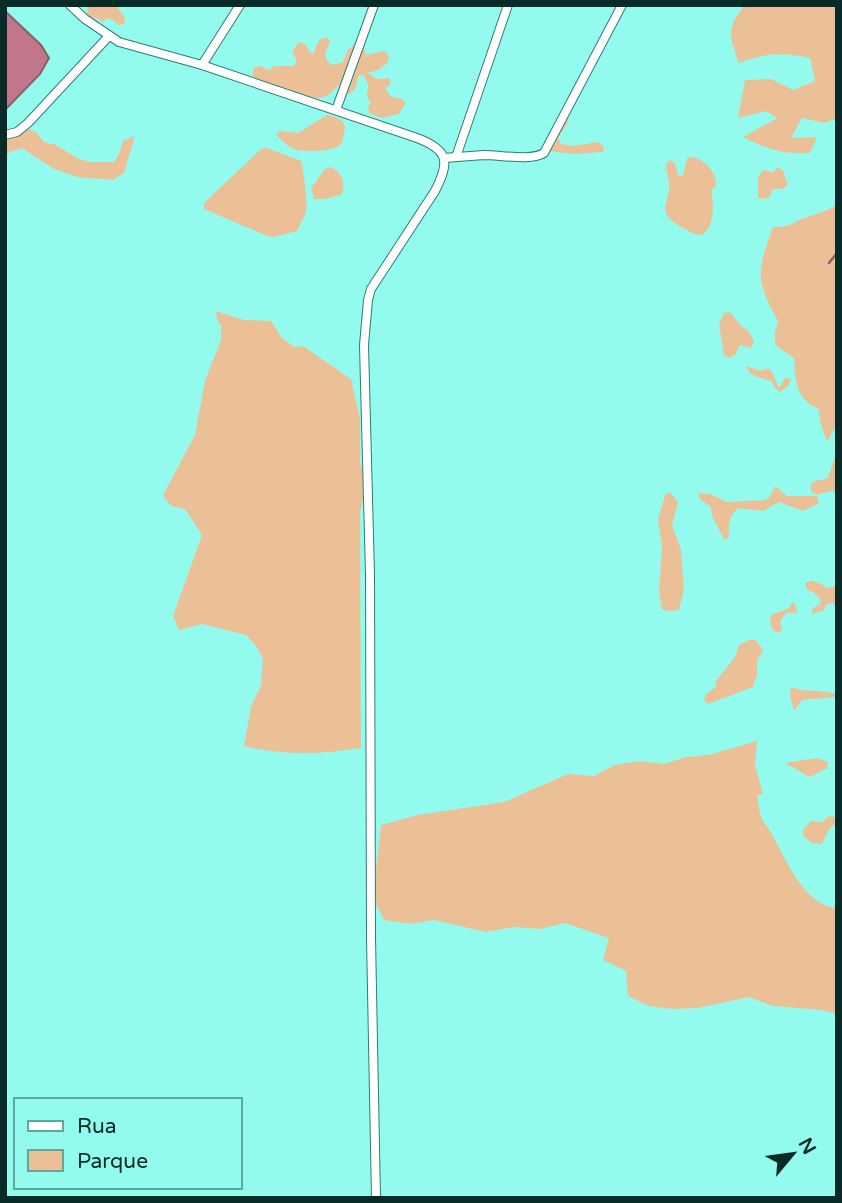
<svg xmlns="http://www.w3.org/2000/svg" width="842" height="1203" viewBox="0 0 842 1203" font-family="'Varela Round',sans-serif">
  <rect width="100%" height="100%" fill="#93fbed"/>
  <g fill="#ecc097">
    <polygon points="88,5 115,5 125,17 124,24 118,25 113,20 107,18 102,23 101,20 87,16"/>
    <path d="M 745,5 L 837,5 L 837,118 L 824,123 L 802,118 L 791,138 L 817,137 L 810,153 C 781,154 769,150 743,137 L 777,118 L 766,111 L 738,118 L 745,80 L 771,79 L 793,90 L 815,81 L 810,58 C 781,52 766,53 739,63 C 729,37 726,27 745,5 Z"/>
    <path d="M 327,37 L 330,42 L 325,54 L 327,61 L 332,65 L 343,62 L 348,50 L 357,42 L 363,43 L 366,55 L 384,51 L 389,56 L 388,62 L 379,70 L 367,73 L 377,79 L 389,78 L 391,84 L 385,88 L 390,96 L 402,99 L 406,103 L 399,114 L 381,118 L 369,113 L 368,107 L 371,103 C 366,97 366,93 369,87 L 364,76 L 359,75 C 355,84 359,91 347,94 L 340,84 C 336,87 332,93 327,96 C 311,103 272,87 256,81 L 253,75 L 253,68 L 259,66 L 270,70 L 274,66 L 293,66 L 297,62 L 292,51 L 299,42 L 305,44 L 313,55 C 317,46 316,39 327,37 Z"/>
    <path d="M 327,115 C 339,118 348,120 344,135 C 343,139 343,142 340,145 C 333,152 300,153 292,148 C 287,145 279,139 276,134 L 281,131 L 298,133 Z"/>
    <polygon points="568,118 569,121 558,138 561,144 573,146 598,142 603,146 604,152 573,154 549,151"/>
    <polygon points="25,128 36,132 44,142 56,145 77,158 89,162 114,162 120,152 123,141 135,136 124,173 113,180 78,177 54,169 22,148 10,152 5,157 5,136"/>
    <path d="M 267,148 L 301,161 C 303,165 308,205 306,210 C 305,217 300,225 297,231 L 273,237 L 267,236 L 204,209 L 204,203 L 261,149 Z"/>
    <path d="M 694,157 C 706,161 717,173 716,186 L 711,190 C 714,203 715,227 702,235 C 693,235 689,231 681,227 C 653,210 671,204 669,182 C 668,176 666,171 666,165 L 670,160 L 675,163 L 678,175 L 683,176 L 687,158 Z"/>
    <path d="M 330,167 C 341,171 346,182 342,194 L 326,199 L 314,199 L 311,188 L 325,169 Z"/>
    <polygon points="777,167 783,170 788,185 782,189 773,189 768,199 758,198 758,179 762,170 774,172"/>
    <path d="M 837,205 L 837,429 L 834,429 L 827,442 L 820,421 L 819,409 C 796,400 795,380 794,358 L 775,345 L 775,332 L 778,321 C 755,279 757,271 773,227 C 794,227 793,221 810,216 C 820,213 828,210 837,205 Z"/>
    <path d="M 216,311 L 244,320 L 271,321 L 281,337 L 294,347 L 303,346 L 351,379 L 360,419 L 360,463 L 365,478 L 364,496 L 360,512 L 361,748 C 322,754 283,756 244,746 L 251,707 L 261,685 L 263,659 L 257,647 L 246,635 L 202,624 L 179,630 L 173,616 L 202,535 L 185,509 L 171,506 L 163,495 L 195,435 L 205,381 L 221,340 L 221,325 L 217,320 Z"/>
    <polygon points="730,312 742,327 748,330 754,341 751,348 740,345 735,355 729,358 724,355 719,324 724,313"/>
    <path d="M 746,366 L 762,371 L 768,368 L 772,372 L 779,388 L 785,378 L 791,379 L 789,385 L 780,392 L 774,387 L 772,381 C 761,378 750,377 746,366 Z"/>
    <polygon points="834,459 837,459 837,492 830,491 816,495 811,491 811,484 816,481 828,478"/>
    <path d="M 775,486 L 787,496 L 817,496 L 819,503 L 803,511 L 779,502 L 763,511 L 738,508 C 729,515 728,527 729,538 L 724,539 L 713,518 L 710,506 L 700,499 L 698,493 L 710,494 L 727,502 L 765,500 L 770,497 Z"/>
    <polygon points="670,492 678,502 672,525 681,550 684,589 679,610 667,611 662,609 659,591 662,547 658,520 665,495"/>
    <polygon points="811,581 817,582 828,588 837,586 837,606 832,603 826,605 824,610 812,614 813,608 819,605 821,600 813,592 807,590 805,583"/>
    <path d="M 792,603 L 795,603 L 797,613 L 787,612 L 780,621 L 782,630 L 778,633 C 771,630 769,622 771,615 L 789,608 Z"/>
    <polygon points="749,640 756,640 763,650 757,661 757,675 753,687 708,704 704,700 706,694 716,687 716,681 735,657 739,645"/>
    <path d="M 791,687 C 805,693 824,689 835,694 L 834,697 L 802,700 L 794,711 L 790,696 Z"/>
    <path d="M 757,741 L 755,766 L 763,794 L 757,795 C 758,802 759,810 761,817 C 763,822 767,826 770,831 C 785,856 802,905 837,908 L 837,1014 L 821,1010 L 773,1006 L 749,997 L 698,1008 L 672,1009 L 649,1006 L 628,996 L 626,971 L 603,960 L 609,938 L 565,923 L 540,929 L 515,927 L 486,932 L 434,920 L 410,924 L 384,920 L 373,898 L 381,825 L 418,815 L 504,802 L 568,774 L 594,776 L 615,765 L 640,761 L 664,764 L 686,757 L 709,755 Z"/>
    <polygon points="817,758 828,762 827,768 810,777 785,763"/>
    <polygon points="833,816 836,822 828,831 822,844 812,843 803,836 803,830 811,821 823,822 827,817"/>
  </g>
  <polygon fill="#c27689" stroke="#8a606c" stroke-width="2" points="5,11 41,45 49,58 40,74 5,110"/>
  <g fill="none" stroke-linecap="round" stroke-linejoin="round">
    <polyline stroke="#8a606c" stroke-width="2.5" points="829,263 837,253"/>
    <g stroke="#2c7e75" stroke-width="10">
      <g id="street">
        <path d="M 70,5 L 85,19 L 119,42 L 202,65 L 417,138 C 449,150 450,162 435,191 L 371,289 L 368,300 L 364,345 L 370,575 L 371,938 L 376,1198"/>
        <polyline points="202,65 240,5"/>
        <polyline points="336,110 374,5"/>
        <polyline points="5,135 17,132 28,123 109,36"/>
        <polyline points="456,157 508,5"/>
        <path d="M 444,158 C 457,157 471,156 484,155 C 500,155 532,161 544,153 L 622,5"/>
      </g>
    </g>
    <use href="#street" stroke="#fff" stroke-width="8"/>
  </g>
  <rect width="842" height="1203" fill="none" stroke="#092b27" stroke-width="14"/>
  <rect x="14" y="1098" width="228" height="91" fill="#93fbed" stroke="#5ca89e" stroke-width="2"/>
  <rect x="28" y="1121" width="35" height="10" fill="#ffffff" stroke="#5ca89e" stroke-width="2"/>
  <text x="77" y="1133" font-size="21" fill="#092b27">Rua</text>
  <rect x="28" y="1150" width="35" height="21" fill="#ecc097" stroke="#5ca89e" stroke-width="2"/>
  <text x="77" y="1168" font-size="21" fill="#092b27">Parque</text>
  <g transform="translate(793 1154) rotate(61)" stroke="#93fbed" stroke-width="5" paint-order="stroke">
  <path d="M0-5L12 26L0 18L-12 26Z" fill="#092b27"/>
  <text y="-10" font-size="19" font-weight="bold" text-anchor="middle" fill="#092b27">N</text>
  </g>
</svg>
